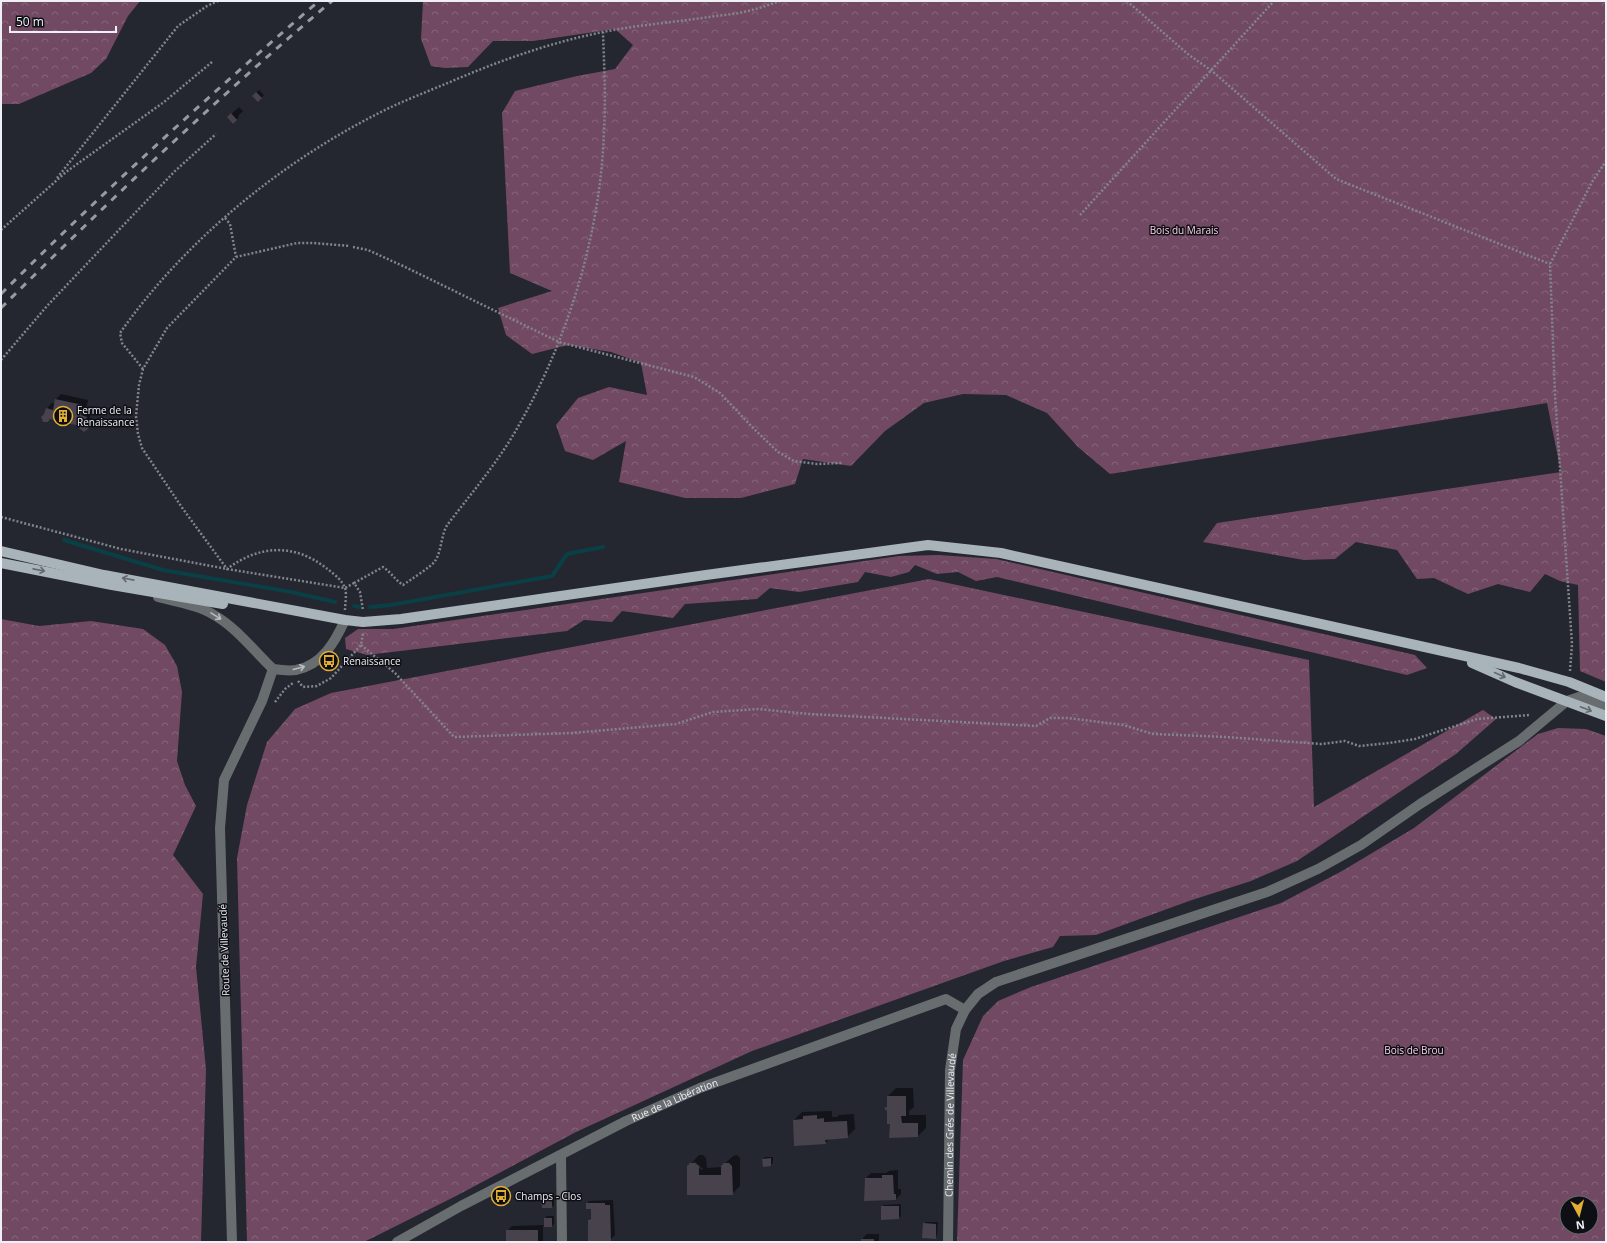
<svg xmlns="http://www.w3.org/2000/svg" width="1607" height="1243" viewBox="0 0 1607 1243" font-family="'Open Sans',sans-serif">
  <defs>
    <pattern id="forest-crowns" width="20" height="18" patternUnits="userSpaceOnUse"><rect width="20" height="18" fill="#724963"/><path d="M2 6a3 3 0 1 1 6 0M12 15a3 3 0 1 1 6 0" fill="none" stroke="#86647a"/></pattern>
  </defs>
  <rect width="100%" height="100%" fill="#242630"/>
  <g fill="url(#forest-crowns)" fill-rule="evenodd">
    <polygon points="1,1 140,1 128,16 106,59 91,73 19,104 1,104"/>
    <polygon points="423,1 1606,1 1606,682 1580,671 1578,585 1560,581 1545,574 1530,592 1498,584 1468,594 1434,578 1417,579 1397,550 1356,542 1335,559 1304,560 1203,542 1217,523 1561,472 1547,403 1110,474 1078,447 1047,413 1006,395 963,394 924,403 885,431 851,466 803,459 795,484 741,498 685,498 619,482 626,441 593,460 565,451 556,425 578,398 609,387 647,395 641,363 611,352 568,345 532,354 506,335 498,308 552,291 510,273 502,113 515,91 577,76 615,69 633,45 615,29 533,41 493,41 468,67 445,68 431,66 421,39"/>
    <polygon points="939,555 996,559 1415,655 1427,668 1407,675 997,577 976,581 958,572 937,574 915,565 909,572 891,577 865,572 858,582 799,592 770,588 757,599 685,604 673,618 622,611 612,622 584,620 567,631 367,655 346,649 345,638 358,629 393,629 899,556"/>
    <polygon points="929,579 1309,660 1314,807 1483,710 1496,719 1456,754 1297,861 1251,881 1189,901 1096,935 1060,936 1053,947 1004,961 752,1051 576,1132 456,1196 364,1242 247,1242 237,858 247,805 267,742 295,709 331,693"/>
    <polygon points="1,619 39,626 91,621 143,629 165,645 177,666 182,692 177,761 185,785 196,806 173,855 203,894 196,967 206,1069 201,1242 1,1242"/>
    <path d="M 1558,728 L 1586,729 L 1606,736 L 1606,1242 L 957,1242 L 963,1060 L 983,1016 L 998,1001 L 1031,987 L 1281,903 L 1342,871 L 1414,828 L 1538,734 ZM 1567,1203 L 1591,1203 L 1591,1227 L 1567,1227 Z"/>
  </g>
  <g fill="#0007" fill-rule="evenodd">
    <polygon points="259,90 264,95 258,101 253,96"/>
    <polygon points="239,107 243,111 238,116 239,117 233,122 228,117"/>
    <polygon points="61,394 88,400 86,410 91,412 90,418 93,421 87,428 81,425 51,418 48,421 47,408 52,403 55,404 56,399"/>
    <polygon points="896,1088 913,1088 914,1107 909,1111 909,1115 926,1115 926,1128 918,1136 891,1123 888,1110 886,1108 888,1105 888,1096"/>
    <polygon points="832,1111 832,1117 837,1117 839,1115 854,1114 855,1129 847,1137 832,1137 825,1143 794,1120 802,1112"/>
    <path d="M 699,1155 L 703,1155 L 706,1158 L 707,1168 L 721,1167 L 733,1156 L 737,1155 L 740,1158 L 740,1186 L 732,1194 L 688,1194 L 688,1167 ZM 694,1161 L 703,1169 L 702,1170 L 694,1164 Z"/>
    <polygon points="765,1157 773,1157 773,1163 771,1165 763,1159"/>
    <polygon points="898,1170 898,1189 901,1189 901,1194 896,1199 866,1178 871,1173 886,1173 889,1171"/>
    <polygon points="554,1193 554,1205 551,1207 542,1196 545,1194"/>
    <polygon points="613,1200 615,1235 610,1240 589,1220 592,1217 592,1207 587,1204 589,1201"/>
    <polygon points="901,1204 901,1216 899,1218 882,1207 884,1205"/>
    <polygon points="547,1216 554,1216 554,1224 552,1226 543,1226 543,1242 507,1242 507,1231 512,1226 545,1225 545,1218"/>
    <polygon points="926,1222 938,1222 937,1235 935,1238 924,1224"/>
    <polygon points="867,1234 879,1234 879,1242 862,1242 862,1239"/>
  </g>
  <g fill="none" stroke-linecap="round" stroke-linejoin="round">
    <g stroke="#0a4045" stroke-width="4">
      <polyline points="64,540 163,570 291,592 335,602"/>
      <polyline points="354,606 360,607"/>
      <polyline points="370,607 391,605 552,576 567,554 603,547"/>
    </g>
  </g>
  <g fill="#47424c">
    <polygon points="256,92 262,98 258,102 252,96"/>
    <polygon points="231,113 237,120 233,124 227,117"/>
    <polygon points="55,399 83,405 81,415 87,417 86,423 89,427 88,429 84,432 79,428 80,426 50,419 48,422 43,422 41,417 44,414 46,408 53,410"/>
    <polygon points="887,1096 906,1096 906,1116 901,1116 902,1123 918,1123 918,1137 889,1138 890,1124 887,1124 887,1111 884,1108 887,1107"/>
    <polygon points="817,1115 817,1119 824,1118 824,1122 847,1121 848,1138 825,1140 826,1144 794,1146 793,1120 803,1119 803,1116"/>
    <polygon points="771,1158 771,1166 763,1167 762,1159"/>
    <polygon points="690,1163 695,1163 699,1166 699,1175 721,1175 721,1166 724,1163 729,1163 732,1166 733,1195 687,1195 687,1166"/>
    <polygon points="882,1175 893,1175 894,1194 896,1194 896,1200 864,1201 865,1178 882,1178"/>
    <polygon points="541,1195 552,1195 552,1208 542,1208"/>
    <polygon points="586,1203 605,1203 605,1205 610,1205 611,1241 588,1242 588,1220 591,1219 591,1209 586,1209"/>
    <polygon points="881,1206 899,1206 899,1219 881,1220"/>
    <rect x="544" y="1218" width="8" height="9"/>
    <polygon points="923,1223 936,1224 936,1239 922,1238"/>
    <rect x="506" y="1230" width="32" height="12"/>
    <rect x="861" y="1239" width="13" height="3"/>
  </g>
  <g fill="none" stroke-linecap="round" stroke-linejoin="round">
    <g stroke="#83858d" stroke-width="2.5" stroke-dasharray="2 2" stroke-linecap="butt">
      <polyline points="1127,1 1189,55 1212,71 1336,179 1550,264"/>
      <polyline points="57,178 178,26 207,6 218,1"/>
      <polyline points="1080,215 1274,1"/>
      <polyline points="225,218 230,224 236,257"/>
      <polyline points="1,230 66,172 164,102 212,62"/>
      <polyline points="353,247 368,250 403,266 559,342 694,377 720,393 753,428 778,452 794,461 817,464 842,463"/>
      <polyline points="1,360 47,306 134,214 175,171 216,134"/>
      <path d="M 143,369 L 122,343 L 120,333 C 186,239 283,160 387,109 C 410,98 434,89 457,79 C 504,59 553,42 603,32 C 638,25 674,22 709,17 C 720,15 732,15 743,12 C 755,10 768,5 780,1"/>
      <polyline points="1,517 121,549 227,569 345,588 354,583 360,592 363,610"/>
      <path d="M 354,583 L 383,567 C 391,572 395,580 403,585 C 410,580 431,567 435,561 C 442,551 441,533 448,524 C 470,495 493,468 512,437 C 566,347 601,235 604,130 C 606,97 604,64 603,32"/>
      <path d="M 345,610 C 345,604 347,594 345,588 C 342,580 333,573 326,568 C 294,543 259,545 227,569 L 183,509 L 142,448 L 138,434 L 136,416 L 139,385 L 143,369 L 167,328 L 236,257 L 297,243 L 313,243 L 350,246"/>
      <polyline points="361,645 395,673 454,737 572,733 676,724 713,712 758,709 809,714 1036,726 1050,718 1068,718 1123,725 1153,734 1226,737 1321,744 1345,741 1359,746 1389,743 1415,739 1477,719 1530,715"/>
      <polyline points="1570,671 1572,644 1555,395 1550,264 1592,182 1606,161"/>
      <polyline points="298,681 303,687 317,686 331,678 361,645 363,633"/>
      <polyline points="275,702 285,689 293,683"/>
    </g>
    <g stroke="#686d70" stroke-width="10">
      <path d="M 158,597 C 176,602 198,605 214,615 C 237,628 254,651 273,669 C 280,670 289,671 296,670 C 322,665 335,642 345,620"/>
      <polyline points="561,1155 562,1242"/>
      <polyline points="232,1242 220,828 224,780 262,701 273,669"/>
      <path id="s1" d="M 397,1242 L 461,1206 L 626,1121 L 700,1088 L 946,999 L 965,1010"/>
      <path id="s2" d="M 948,1242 L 950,1070 L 956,1029 L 965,1010 L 978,994 L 996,982 L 1267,892 L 1318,869 L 1361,845 L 1420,804 L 1519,741 L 1567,701 L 1579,697 L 1606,707"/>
    </g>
    <g stroke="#a9b3ba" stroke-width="10">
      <polyline points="1,551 104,575 345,620 363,622 401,619 706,575 928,545 1001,553 1519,668 1569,682 1606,697"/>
      <polyline points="1,563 112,585 223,604"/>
      <polyline points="1472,663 1515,682 1606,716"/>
    </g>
    <g stroke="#989aa1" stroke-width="3" stroke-dasharray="7 7" stroke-linecap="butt">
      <path d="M 1,294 C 103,192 209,95 319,1"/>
      <path d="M 1,308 C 108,202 217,98 332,1"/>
    </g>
  </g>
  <defs><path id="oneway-shaft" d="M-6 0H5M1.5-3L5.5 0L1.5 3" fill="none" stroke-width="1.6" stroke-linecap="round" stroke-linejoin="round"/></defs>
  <g stroke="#63696f">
    <use href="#oneway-shaft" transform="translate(39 570) rotate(11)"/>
    <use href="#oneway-shaft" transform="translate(128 579) rotate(-169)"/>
    <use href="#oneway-shaft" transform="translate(1500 675) rotate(24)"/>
    <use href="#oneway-shaft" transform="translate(1586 709) rotate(21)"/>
  </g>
  <g stroke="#b8bcc0">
    <use href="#oneway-shaft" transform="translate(216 616) rotate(31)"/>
    <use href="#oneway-shaft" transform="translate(299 668) rotate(-15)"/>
  </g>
  <defs>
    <g id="building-ring" transform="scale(1)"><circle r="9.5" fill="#0e0f14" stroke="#e2af34" stroke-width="1.5"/><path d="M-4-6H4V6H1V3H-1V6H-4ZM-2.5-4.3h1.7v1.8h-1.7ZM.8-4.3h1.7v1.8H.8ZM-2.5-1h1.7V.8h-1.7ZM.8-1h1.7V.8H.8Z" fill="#e2af34"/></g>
    <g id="bus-ring" transform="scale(1)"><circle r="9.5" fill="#0e0f14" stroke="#e2af34" stroke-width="1.5"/><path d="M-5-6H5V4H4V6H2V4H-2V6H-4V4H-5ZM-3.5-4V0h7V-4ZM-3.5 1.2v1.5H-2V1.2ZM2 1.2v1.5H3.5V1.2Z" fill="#e2af34"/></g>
  </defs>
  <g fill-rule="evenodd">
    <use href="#building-ring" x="63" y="416"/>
    <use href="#bus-ring" x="329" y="661"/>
    <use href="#bus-ring" x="501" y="1196"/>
  </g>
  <g text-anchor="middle" stroke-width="3" stroke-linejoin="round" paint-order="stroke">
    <g font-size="10" fill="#facfe9" stroke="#0e0f14">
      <text x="1184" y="234">Bois du Marais</text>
      <text x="1414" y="1054">Bois de Brou</text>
    </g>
    <g font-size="10" fill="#eef0f6" stroke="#0e0f14" text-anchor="start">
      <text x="77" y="414">Ferme de la<tspan x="77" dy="12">Renaissance</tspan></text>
      <text x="343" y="665">Renaissance</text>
      <text x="515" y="1200">Champs - Clos</text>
    </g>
    <g font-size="10" fill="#eef0f6" stroke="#0e0f14">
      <text transform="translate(224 950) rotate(-92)" y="4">Route de Villevaudé</text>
      <text dy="4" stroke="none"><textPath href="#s1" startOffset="312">Rue de la Libération</textPath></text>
      <text dy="4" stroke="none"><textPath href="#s2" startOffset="117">Chemin des Grés de Villevaudé</textPath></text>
    </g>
  </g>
  <rect width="1607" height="1243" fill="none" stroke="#eef0f6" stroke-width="4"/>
  <g transform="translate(1579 1215) rotate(173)"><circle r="19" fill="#0e0f14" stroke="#68696e"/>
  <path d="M0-3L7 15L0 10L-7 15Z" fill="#e2af34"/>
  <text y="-6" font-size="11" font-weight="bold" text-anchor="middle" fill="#eef0f6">N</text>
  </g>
  <path d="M10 26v6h106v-6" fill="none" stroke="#eef0f6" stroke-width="2"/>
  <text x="16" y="26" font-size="12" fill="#eef0f6" stroke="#0e0f14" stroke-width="3" paint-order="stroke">50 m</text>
</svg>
